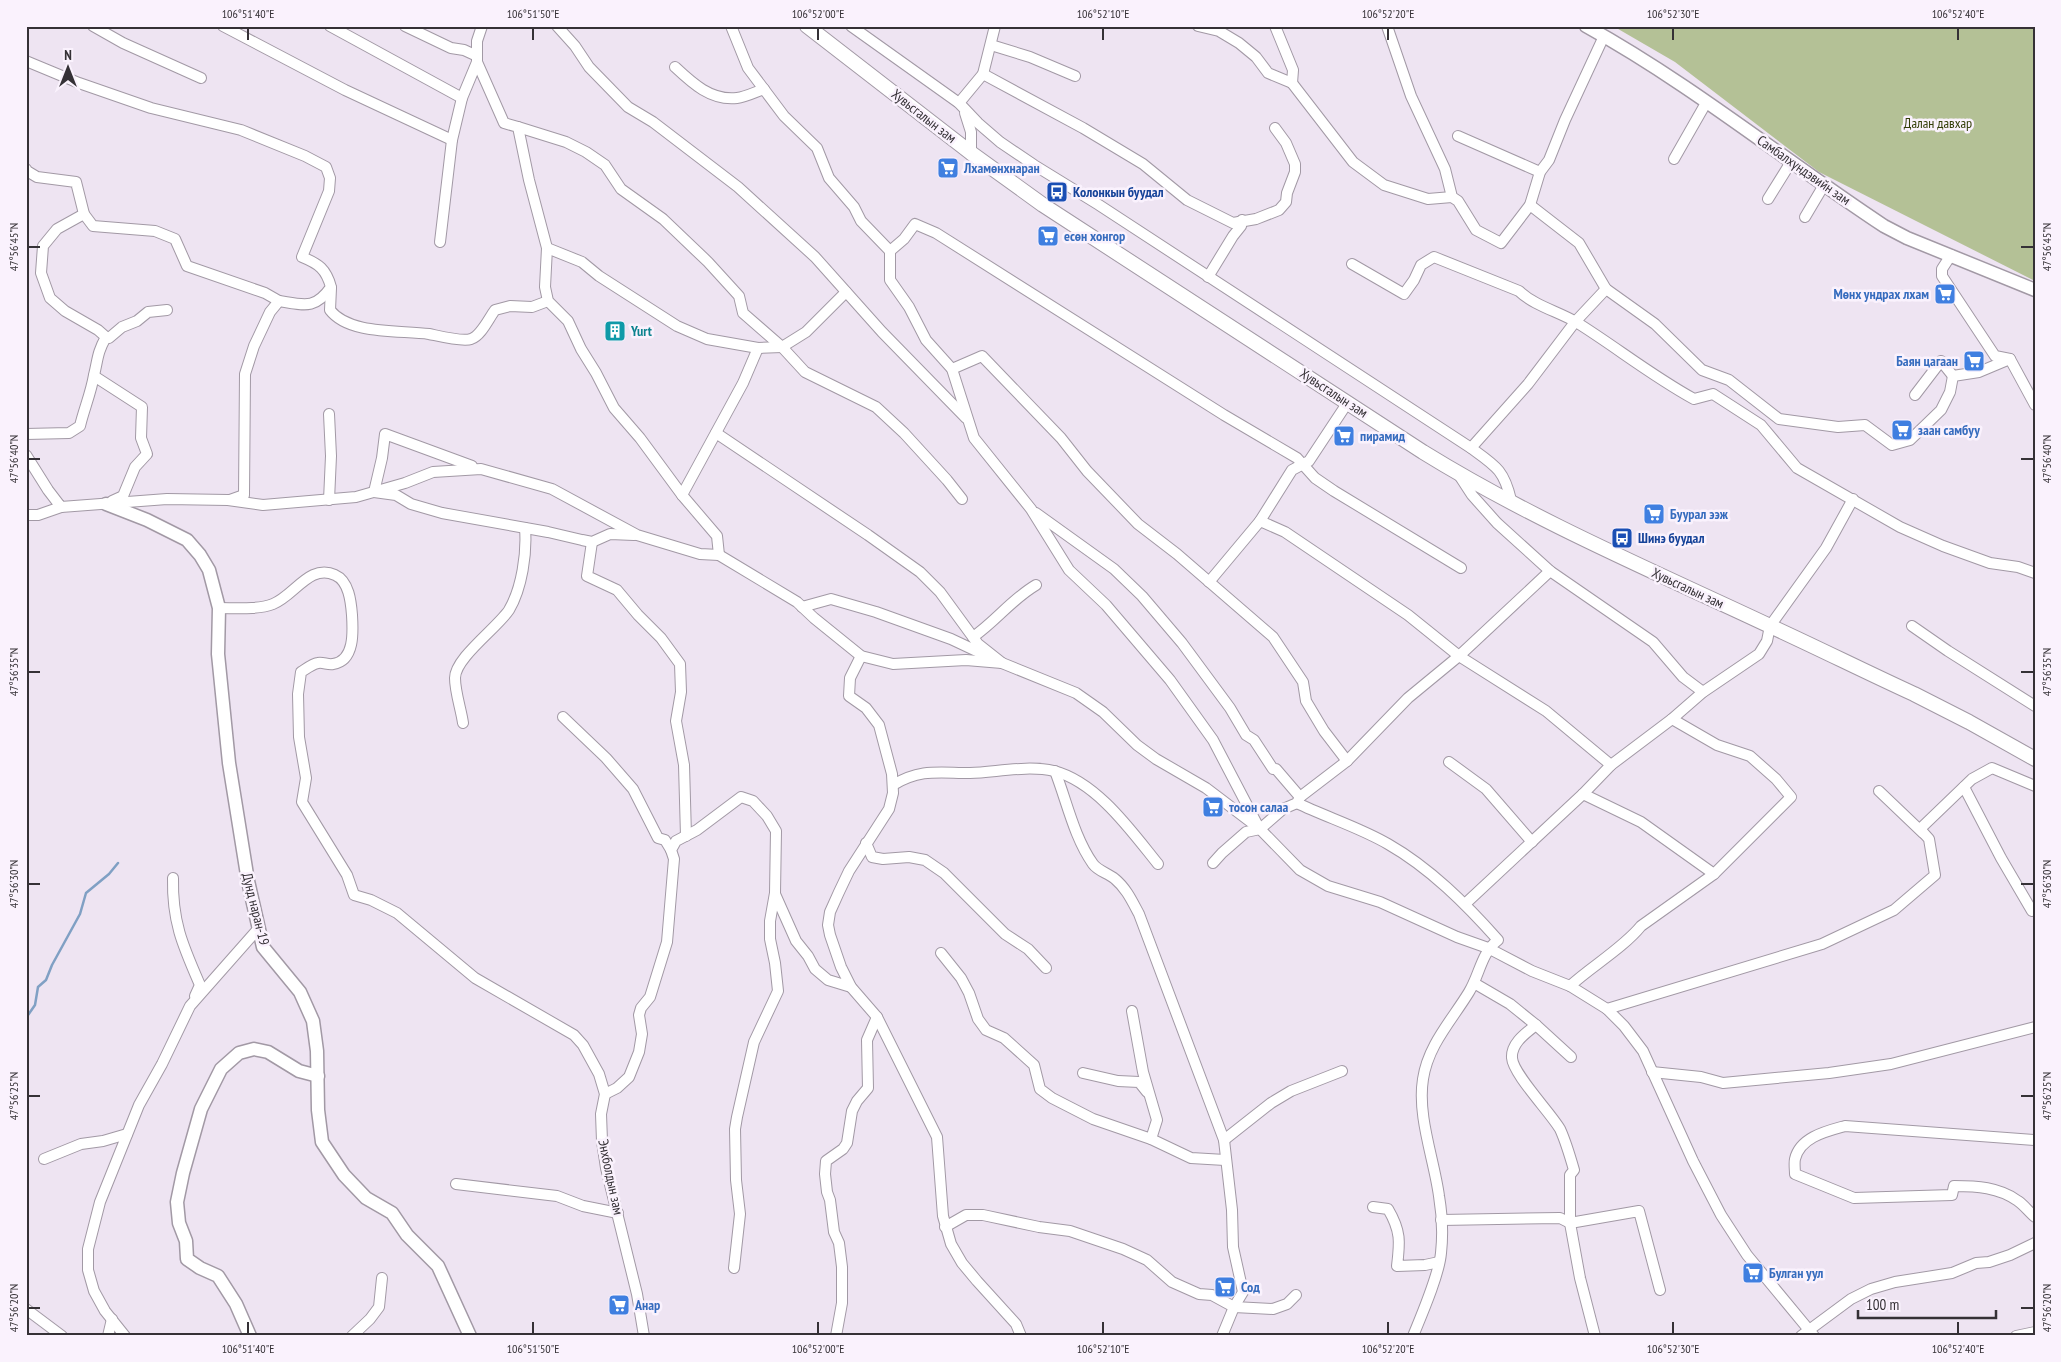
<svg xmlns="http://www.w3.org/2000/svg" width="2061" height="1362" viewBox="0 0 2061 1362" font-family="'PT Sans Narrow',sans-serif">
  <rect width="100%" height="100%" fill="#eee4f2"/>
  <polygon fill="#b4c196" points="1613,26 2035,26 2035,281 1819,172 1675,62"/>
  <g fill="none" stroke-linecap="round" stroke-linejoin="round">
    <polyline stroke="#80a0c4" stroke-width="2.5" points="26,1018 35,1005 38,987 46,980 52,965 80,914 86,893 109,874 118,863"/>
    <g stroke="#a299a5" stroke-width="12">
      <g id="minor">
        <polyline points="93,26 123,43 201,78"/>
        <polyline points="223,26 345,90 452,140"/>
        <polyline points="330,26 462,98"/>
        <polyline points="405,26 451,48 464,50 477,56"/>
        <polyline points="482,26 477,41 477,62 504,123 518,127 529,180 547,248 545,287 548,301 568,321 581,349 596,373 614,408 640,438 682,495 717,536 719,555"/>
        <polyline points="557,26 575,46 589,67 628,107 653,122 738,187 815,257 882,332 966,418"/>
        <polyline points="731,26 748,68 784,116 817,148 829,178 854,207 861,221 890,251 890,280 909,307 926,340 952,369 974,438 1031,509 1069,570 1106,605 1170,680 1213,740 1258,826"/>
        <polyline points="851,26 959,103 978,123 1000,142 1034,165 1099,205 1471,448"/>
        <polyline points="1198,26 1219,31 1239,43 1256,57 1268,73 1292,83 1353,162 1384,185 1428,199 1452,197"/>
        <polyline points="1275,26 1293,70 1292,83"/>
        <polyline points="1387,26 1411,96 1445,169 1452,197 1458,201 1476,230 1501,243 1530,205 1540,172 1549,160 1565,120 1604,36"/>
        <polyline points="991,45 1030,57 1075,76"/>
        <path d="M 26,61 L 79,83 L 151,108 L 241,130 L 305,156 L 326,167 L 330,178 L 329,191 L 302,257 C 319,264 326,269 331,287 C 315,310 304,305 279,301 L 270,312 L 254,346 L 245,374 L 244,495 L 230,500"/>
        <path d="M 675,67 C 692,83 711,101 737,98 C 746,97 755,92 764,89"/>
        <polyline points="983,74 1083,128 1143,164 1187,200 1233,223 1256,219 1279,210 1286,202 1287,193 1295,172 1295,164 1286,143 1275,128"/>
        <polyline points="959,103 983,74 995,26"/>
        <polyline points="965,113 971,132 971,153"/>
        <polyline points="518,127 566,142 586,152 605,165 621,189 663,219 708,262 739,296 743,313 782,347 805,372 876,407 904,433 947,480 962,499"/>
        <polyline points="1458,136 1540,172"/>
        <polyline points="1674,159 1706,103"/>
        <polyline points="26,169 27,171 37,177 76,182 84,214 93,226 155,231 175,239 187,266 265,293 279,301"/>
        <polyline points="1768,199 1791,162"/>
        <polyline points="1530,205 1579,243 1606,289 1655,324 1702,370 1729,380 1779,419 1838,427 1865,425 1892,445 1910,440 1941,410 1950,392 1953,376 1979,372 2010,359"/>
        <polyline points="1805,217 1824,185"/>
        <polyline points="440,242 452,140 462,98 477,62"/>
        <polyline points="547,248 582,262 599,276 677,326 707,339 758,348 782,347 806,332 846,292"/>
        <polyline points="890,251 904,239 915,224 936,233 1224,415 1297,458 1315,478 1334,491 1461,568"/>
        <polyline points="1951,255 1942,269 1942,276 1995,356 2010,359 2035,405"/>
        <path d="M 1352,264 L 1404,294 L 1414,280 L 1421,265 L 1434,257 L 1519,291 C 1535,306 1557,311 1576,322 C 1616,347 1652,376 1694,399 L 1713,394 L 1761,425 L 1797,468 L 1900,527 L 1943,546 L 1990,563 L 2018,567 L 2035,573"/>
        <polyline points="1208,277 1233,236 1241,226 1242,220"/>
        <path d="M 331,288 L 330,310 C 349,335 400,330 429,334 C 439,336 462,342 471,339 C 481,336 489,318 495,310 L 510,306 L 532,307 L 548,301"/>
        <polyline points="106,337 109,338 122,327 137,321 148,312 167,310"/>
        <polyline points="952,369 982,356 1061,438 1087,471 1138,524 1177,554 1273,637 1303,682 1306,701 1324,731 1347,761"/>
        <polyline points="94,376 142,407 141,438 147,454 135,467 123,496 112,501"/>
        <polyline points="1915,395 1941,361 1953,376"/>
        <polyline points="716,433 868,535 920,572 940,592 978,644 1002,663 951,639 876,612 831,599 802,607"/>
        <path d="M 26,434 L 69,433 L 80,426 C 84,409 91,393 94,375 C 98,359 97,353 106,337 L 98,330 L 65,311 L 50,298 L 41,273 L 43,246 L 57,229 L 84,214"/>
        <polyline points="26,455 48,490 61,507 167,499 228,500 263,505 356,497 405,483 433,472 481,469 552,489 637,535 700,554 719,555 797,602 814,618 861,656 893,664 966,660 1002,663 1076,693 1103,712 1137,745 1156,759 1206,788 1260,829 1300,870 1328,886 1380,902 1457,937 1488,948 1532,971 1570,986 1607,1009 1624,1026 1643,1051 1693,1161 1721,1215 1747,1255 1814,1336"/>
        <polyline points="472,466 385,434 382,458 374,492 396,495 411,504 442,513 548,532 582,540 592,542 610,534 634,535"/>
        <polyline points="1459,475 1472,495 1497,523 1550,571 1653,642 1683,677 1703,692"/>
        <polyline points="682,495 743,383 758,348"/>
        <polyline points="329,500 331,456 329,414"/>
        <path d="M 1511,500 C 1504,470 1496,466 1471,448 L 1528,384 L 1575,322 L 1606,289"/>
        <polyline points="1036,513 1114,569 1142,596 1182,643 1230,708 1246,735 1254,740 1273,769 1276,769 1300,797"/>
        <polyline points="26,515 38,515 61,507"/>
        <polyline points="1260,521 1292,470 1309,461 1348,402"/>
        <polyline points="592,542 587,576 617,590 638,615 661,638 680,664 681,692 676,721 684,765 686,836"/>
        <polyline points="1209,582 1260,521 1285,532 1408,615 1459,656 1546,711 1611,765"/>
        <path d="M 219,608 C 236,608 257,610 273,604 C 294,596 310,563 335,575 C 349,581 351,602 352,615 C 353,631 355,661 333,664 C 328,665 323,662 318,663 C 312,664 306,669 301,672 L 298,694 L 299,737 L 306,778 L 302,802 L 347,875 L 354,895 L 371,900 L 397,913 L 475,978 L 574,1035 L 583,1045 L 599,1074 L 605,1094 L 601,1114 L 602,1141 L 606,1168 L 637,1294 L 644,1336"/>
        <polyline points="1912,626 1948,651 2035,706"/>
        <path d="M 973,637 C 996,621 1012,599 1036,585"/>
        <polyline points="861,656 850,678 849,696 866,708 879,725 892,774 893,793 889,809 849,871 839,892 830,912 828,925 830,935 841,967 851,987 877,1017 937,1137 943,1216 951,1244 962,1263 977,1281 1016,1324 1021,1336"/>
        <polyline points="563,717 606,758 633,789 658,838 665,840 671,850"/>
        <path d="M 463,723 C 461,709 455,692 455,678 C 455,658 497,628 509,610 C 522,588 527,553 525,528"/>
        <polyline points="1449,762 1486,789 1532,842"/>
        <path d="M 1055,771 C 1067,802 1074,837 1093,864 C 1098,871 1108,873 1115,879 C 1126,888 1132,901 1139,914 L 1224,1140 L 1232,1210 L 1233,1247 L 1243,1292 L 1234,1307 L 1222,1336"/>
        <path d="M 893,785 C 921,768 940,773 970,773 C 997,772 1028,765 1054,771 C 1097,782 1132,832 1158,864"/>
        <polyline points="1964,787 2001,858 2032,911"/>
        <polyline points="1879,791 1923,833"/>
        <polyline points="1583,794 1641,822 1714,874"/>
        <path d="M 1297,803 C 1326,817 1361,828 1388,844 C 1430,868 1466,904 1498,940 C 1481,953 1480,974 1469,992 C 1452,1020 1428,1045 1423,1079 C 1417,1116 1434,1159 1439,1196 C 1442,1214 1443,1235 1441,1253 C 1439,1275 1422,1314 1413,1336"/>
        <polyline points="866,843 872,857 883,859 909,857 925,860 944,873 1005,934 1028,949 1046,968"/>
        <polyline points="1213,863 1222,853 1246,832 1260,829 1283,809 1297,803 1300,797 1347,761 1408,698 1459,656 1550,571"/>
        <path d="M 173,878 C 172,922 183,946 200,985 L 195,996"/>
        <polyline points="775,894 796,941 808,956 815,969 828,980 851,987"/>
        <polyline points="1465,904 1583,794 1611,765 1672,719 1703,692 1759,654 1767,641 1770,626 1826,548 1853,499"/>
        <polyline points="941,953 961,978 969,993 978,1019 986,1030 1004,1038 1034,1065 1040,1089 1052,1098 1093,1119 1151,1139 1191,1158 1225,1160"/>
        <path d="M 1570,986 C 1592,966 1623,948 1641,926 L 1714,874 L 1791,797 L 1776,779 L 1750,756 L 1717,745 L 1672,719"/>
        <polyline points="1607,1009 1822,944 1894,910 1935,875 1929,839 1920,829 1972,779 1992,768 2035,786"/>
        <polyline points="1132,1011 1143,1072 1157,1120 1151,1139"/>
        <polyline points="1536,1025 1571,1057"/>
        <polyline points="1652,1072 1701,1077 1723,1083 1829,1073 1891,1064 2035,1027"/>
        <polyline points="1083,1073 1118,1081 1139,1082 1147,1092"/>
        <polyline points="605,1094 617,1088 629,1077 639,1052 642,1034 639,1015 641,1008 650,997 667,942 674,859 671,850 676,841 697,830 741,797 753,801 767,816 776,831 775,893 770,921 770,939 775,963 778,991 754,1042 737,1117 735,1129 736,1180 740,1214 734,1268"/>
        <polyline points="1224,1140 1271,1103 1291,1091 1342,1071"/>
        <path d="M 2035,1140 L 1845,1126 C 1827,1131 1800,1137 1795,1159 C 1794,1163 1795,1170 1795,1174 L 1854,1198 L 1952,1195 L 1954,1186 C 1976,1186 1999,1187 2018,1201 C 2024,1205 2029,1212 2035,1217"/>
        <polyline points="44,1159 81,1144 103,1141 127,1134"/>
        <polyline points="456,1184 557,1196 583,1206 618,1213"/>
        <path d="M 1373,1207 L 1388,1209 C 1401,1231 1400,1242 1397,1266 L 1425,1265 L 1439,1262"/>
        <path d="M 1441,1220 L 1560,1218 L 1570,1223 L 1570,1175 L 1574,1170 C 1570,1156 1566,1142 1560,1129 C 1550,1112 1513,1074 1512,1058 C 1511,1043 1526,1033 1536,1025 L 1510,1004 L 1474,983"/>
        <polyline points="945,1227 966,1215 983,1215 1039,1227 1070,1231 1123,1249 1147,1260 1172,1282 1199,1294 1212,1295 1234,1307 1273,1309 1287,1304 1296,1295"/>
        <polyline points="26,1309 62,1336"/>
        <polyline points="108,1336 112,1319"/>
        <polyline points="125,1336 105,1311 94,1291 88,1270 88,1249 100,1202 139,1105 162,1064 190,1006 258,929"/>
        <polyline points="352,1336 370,1319 379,1307 382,1278"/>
        <polyline points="836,1336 842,1303 842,1267 839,1243 834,1232 830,1200 827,1192 825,1174 826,1161 843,1149 847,1143 852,1111 857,1101 868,1088 867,1040 877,1017"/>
        <polyline points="1595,1336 1580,1278 1570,1223 1639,1211 1660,1290"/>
        <polyline points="1801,1336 1851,1299 1871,1289 1895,1282 1952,1273 1976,1263 1989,1262 2010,1255 2035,1243"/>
        <polyline points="2016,1336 2035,1332"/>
      </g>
    </g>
    <g stroke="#a299a5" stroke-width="15">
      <g id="tertiary">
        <path d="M 1586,26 C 1691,84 1784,160 1884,226 L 1907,238 L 2035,290"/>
        <polyline points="106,504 147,520 187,540 200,555 209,570 219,608 218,654 229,763 248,881 263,947 300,992 313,1021 317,1051 318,1110 322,1142 344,1175 366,1198 392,1213 407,1235 438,1266 470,1336"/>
        <polyline points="250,1336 236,1304 218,1276 200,1268 187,1259 186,1241 179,1223 177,1202 183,1173 201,1109 221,1069 239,1053 254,1049 268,1052 299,1071 318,1076"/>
      </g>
    </g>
    <g stroke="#a299a5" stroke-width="16">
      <path id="secondary" d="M 807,26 L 971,153 L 1043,205 L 1423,452 C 1533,520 1653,571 1770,626 C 1818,648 1866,672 1914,694 L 1969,722 L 2035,759"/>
    </g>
    <use href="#minor" stroke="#fff" stroke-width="10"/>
    <use href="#tertiary" stroke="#fff" stroke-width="12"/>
    <use href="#secondary" stroke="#fff" stroke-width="14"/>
  </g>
  <path fill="none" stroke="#353136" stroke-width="2" d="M 248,28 L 248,40M 533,28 L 533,40M 818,28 L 818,40M 1103,28 L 1103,40M 1388,28 L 1388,40M 1673,28 L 1673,40M 1958,28 L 1958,40M 28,247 L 40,247M 2021,247 L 2034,247M 28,459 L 40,459M 2021,459 L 2034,459M 28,672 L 40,672M 2021,672 L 2034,672M 28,884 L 40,884M 2021,884 L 2034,884M 28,1096 L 40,1096M 2021,1096 L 2034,1096M 28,1308 L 40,1308M 2021,1308 L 2034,1308M 248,1322 L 248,1334M 533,1322 L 533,1334M 818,1322 L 818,1334M 1103,1322 L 1103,1334M 1388,1322 L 1388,1334M 1673,1322 L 1673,1334M 1958,1322 L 1958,1334"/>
  <defs>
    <g id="supermarket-square" transform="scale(1.125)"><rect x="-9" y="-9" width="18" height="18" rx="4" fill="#3f7fe0" stroke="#faf2fd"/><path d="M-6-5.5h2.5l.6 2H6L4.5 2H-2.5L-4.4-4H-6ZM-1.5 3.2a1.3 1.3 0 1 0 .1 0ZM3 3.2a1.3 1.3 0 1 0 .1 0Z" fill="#fff"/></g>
    <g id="bus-square" transform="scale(1.125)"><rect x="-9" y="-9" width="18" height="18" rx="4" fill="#1a4fb4" stroke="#faf2fd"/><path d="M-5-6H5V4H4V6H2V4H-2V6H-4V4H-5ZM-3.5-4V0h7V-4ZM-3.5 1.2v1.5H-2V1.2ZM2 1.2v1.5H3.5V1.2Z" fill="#fff"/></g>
    <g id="building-square" transform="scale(1.125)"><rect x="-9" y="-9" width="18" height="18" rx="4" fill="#0f9aa8" stroke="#faf2fd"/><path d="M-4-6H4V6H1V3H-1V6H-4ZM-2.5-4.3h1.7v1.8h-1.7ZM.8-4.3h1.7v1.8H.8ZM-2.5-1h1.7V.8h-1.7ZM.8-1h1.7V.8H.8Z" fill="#fff"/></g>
  </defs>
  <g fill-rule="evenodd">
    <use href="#supermarket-square" x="948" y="168"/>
    <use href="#bus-square" x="1057" y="192"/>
    <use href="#supermarket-square" x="1048" y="236"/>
    <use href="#supermarket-square" x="1945" y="294"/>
    <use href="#building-square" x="615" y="331"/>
    <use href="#supermarket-square" x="1974" y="361"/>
    <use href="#supermarket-square" x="1902" y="430"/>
    <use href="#supermarket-square" x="1344" y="436"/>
    <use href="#supermarket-square" x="1654" y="514"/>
    <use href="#bus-square" x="1622" y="538"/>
    <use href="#supermarket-square" x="1213" y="807"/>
    <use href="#supermarket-square" x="1753" y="1273"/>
    <use href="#supermarket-square" x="1225" y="1287"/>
    <use href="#supermarket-square" x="619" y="1305"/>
  </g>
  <g text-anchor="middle" stroke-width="5" stroke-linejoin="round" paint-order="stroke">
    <g font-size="14" fill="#353136" stroke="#faf2fd">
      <text transform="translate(924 116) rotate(38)" y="5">Хувьсгалын зам</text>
      <text transform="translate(1804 170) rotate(35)" y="5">Самбалхүндэвийн зам</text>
      <text transform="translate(1334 393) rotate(33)" y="5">Хувьсгалын зам</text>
      <text transform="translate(1688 588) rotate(25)" y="5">Хувьсгалын зам</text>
      <text transform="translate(256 909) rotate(76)" y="5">Дунд наран-19</text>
      <text transform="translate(611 1177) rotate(78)" y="5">Энхболдын зам</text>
    </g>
    <g font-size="14" fill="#323d07" stroke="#faf2fd">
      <text x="1938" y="128">Далан давхар</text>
    </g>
    <g font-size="14" font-weight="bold" fill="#366cbe" stroke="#faf2fd" text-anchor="start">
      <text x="964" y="173">Лхамөнхнаран</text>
      <text x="1064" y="241">есөн хонгор</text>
      <text x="1929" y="299" text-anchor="end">Мөнх ундрах лхам</text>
      <text x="1958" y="366" text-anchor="end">Баян цагаан</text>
      <text x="1918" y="435">заан самбуу</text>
      <text x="1360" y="441">пирамид</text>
      <text x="1670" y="519">Буурал ээж</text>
      <text x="1229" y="812">тосон салаа</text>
      <text x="1769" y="1278">Булган уул</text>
      <text x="1241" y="1292">Сод</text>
      <text x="635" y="1310">Анар</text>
    </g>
    <g font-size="14" font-weight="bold" fill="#164399" stroke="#faf2fd" text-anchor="start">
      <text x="1073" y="197">Колонкын буудал</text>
      <text x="1638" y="543">Шинэ буудал</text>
    </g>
    <g font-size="14" font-weight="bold" fill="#0d838f" stroke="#faf2fd" text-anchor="start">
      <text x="631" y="336">Yurt</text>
    </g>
  </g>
  <rect width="2061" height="1362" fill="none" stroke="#faf2fd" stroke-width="55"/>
  <g transform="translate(68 68)" stroke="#faf2fd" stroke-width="4" paint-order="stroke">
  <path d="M0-4L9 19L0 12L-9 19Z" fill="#353136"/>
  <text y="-8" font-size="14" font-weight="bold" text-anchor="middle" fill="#353136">N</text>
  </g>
  <path d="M1858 1310v8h138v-8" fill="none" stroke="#353136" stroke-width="2.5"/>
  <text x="1866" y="1310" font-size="15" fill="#353136" stroke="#faf2fd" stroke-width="4" paint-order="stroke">100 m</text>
  <rect x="28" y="28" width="2006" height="1306" fill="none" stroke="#353136" stroke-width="2"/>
  <g font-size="12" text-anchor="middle" fill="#353136">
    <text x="248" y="18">106°51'40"E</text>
    <text x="533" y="18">106°51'50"E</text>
    <text x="818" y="18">106°52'00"E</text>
    <text x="1103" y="18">106°52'10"E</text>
    <text x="1388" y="18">106°52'20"E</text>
    <text x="1673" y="18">106°52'30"E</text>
    <text x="1958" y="18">106°52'40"E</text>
    <text transform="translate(14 247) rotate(-90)" y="4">47°56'45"N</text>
    <text transform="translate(2047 247) rotate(-90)" y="4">47°56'45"N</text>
    <text transform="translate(14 459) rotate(-90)" y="4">47°56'40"N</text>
    <text transform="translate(2047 459) rotate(-90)" y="4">47°56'40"N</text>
    <text transform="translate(14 672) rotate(-90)" y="4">47°56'35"N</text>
    <text transform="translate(2047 672) rotate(-90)" y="4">47°56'35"N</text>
    <text transform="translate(14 884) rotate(-90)" y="4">47°56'30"N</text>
    <text transform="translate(2047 884) rotate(-90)" y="4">47°56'30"N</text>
    <text transform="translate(14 1096) rotate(-90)" y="4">47°56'25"N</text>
    <text transform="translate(2047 1096) rotate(-90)" y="4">47°56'25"N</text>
    <text transform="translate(14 1308) rotate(-90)" y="4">47°56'20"N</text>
    <text transform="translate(2047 1308) rotate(-90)" y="4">47°56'20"N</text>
    <text x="248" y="1353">106°51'40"E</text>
    <text x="533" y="1353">106°51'50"E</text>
    <text x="818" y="1353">106°52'00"E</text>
    <text x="1103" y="1353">106°52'10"E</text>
    <text x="1388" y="1353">106°52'20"E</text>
    <text x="1673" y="1353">106°52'30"E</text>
    <text x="1958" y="1353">106°52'40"E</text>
  </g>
</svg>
